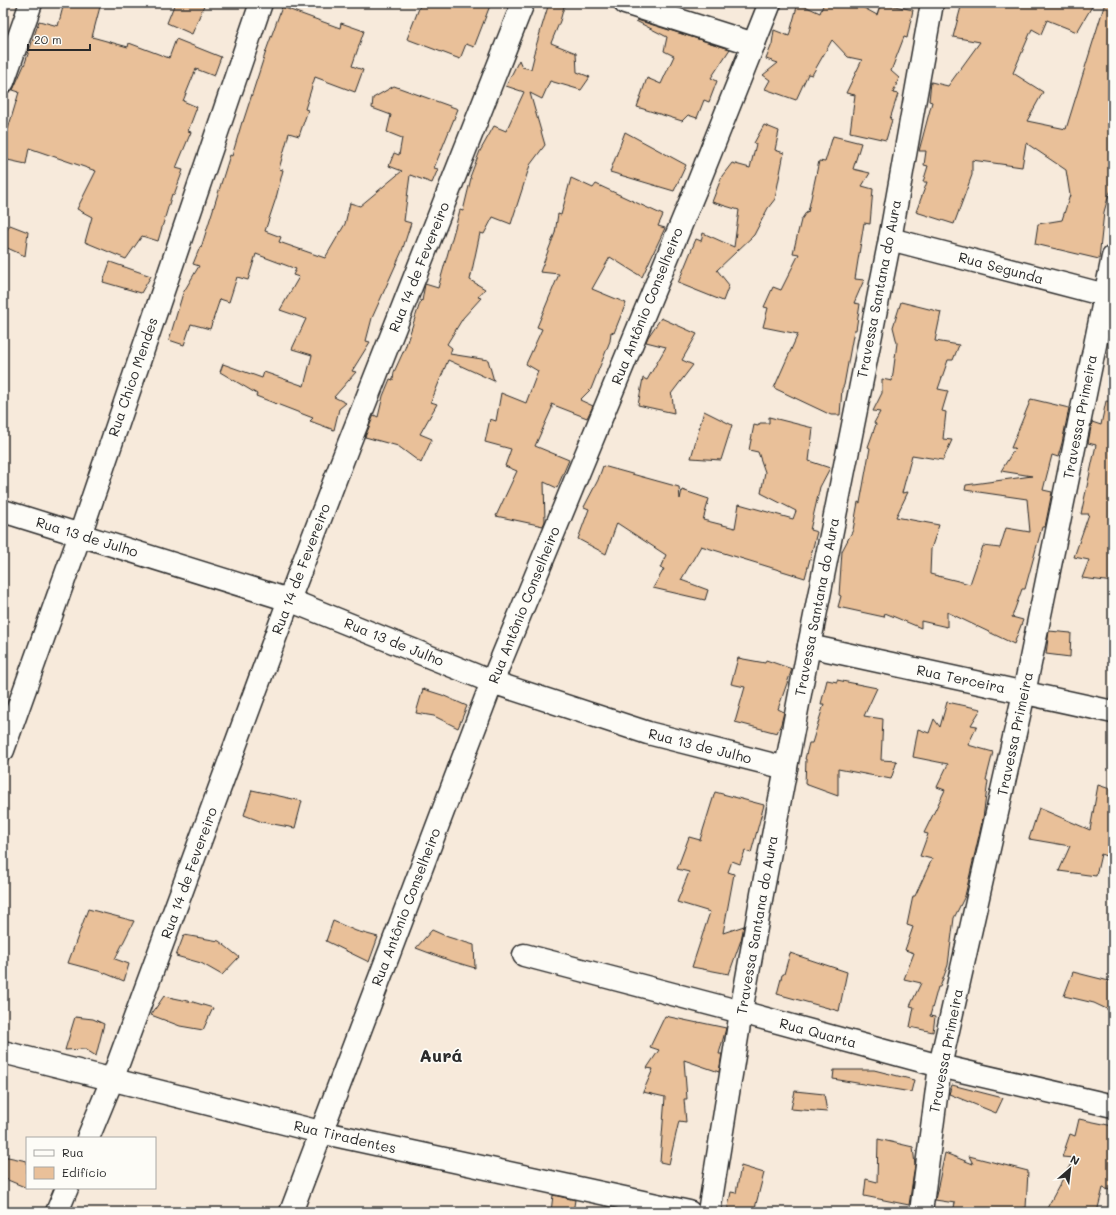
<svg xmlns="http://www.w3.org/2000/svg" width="1116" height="1215" viewBox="0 0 1116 1215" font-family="Mali,sans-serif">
  <rect width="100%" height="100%" fill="#f7eadb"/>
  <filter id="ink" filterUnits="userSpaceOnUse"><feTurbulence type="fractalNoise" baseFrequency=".025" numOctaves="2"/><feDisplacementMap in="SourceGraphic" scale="8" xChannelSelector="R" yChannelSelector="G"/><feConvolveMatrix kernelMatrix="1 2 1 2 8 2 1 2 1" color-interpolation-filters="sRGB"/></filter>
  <g filter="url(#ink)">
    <g fill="#e9c099" stroke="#2b2b2b">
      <polygon points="64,3 101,3 92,37 128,47 129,43 169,58 176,39 221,57 214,76 196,69 183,101 197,107 188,131 191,132 176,168 183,170 174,195 172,194 158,241 142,236 126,259 85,242 92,217 77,209 96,171 29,148 26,164 3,159 3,128 8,129 19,92 13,90 25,63 39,21 58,26"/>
      <polygon points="175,3 205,3 192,34 167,23"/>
      <polygon points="421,3 491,3 474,47 466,44 460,59 407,39"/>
      <polygon points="549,3 565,3 560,21 551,43 576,53 577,72 590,77 581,90 550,81 542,99 530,93 545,145 530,165 511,224 493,217 484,234 480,233 470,280 485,289 478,297 481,298 463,318 447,344 452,348 450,354 488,360 494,381 448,360 431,402 437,404 420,434 432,439 421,463 398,446 365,437 374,415 378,417 383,396 390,379 393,380 394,372 405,348 421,300 422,301 425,284 438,288 460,210 463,211 471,178 470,177 480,151 494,126 506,131 524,92 506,86 519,60 522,67 531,69 534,57 533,56"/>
      <polygon points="798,3 820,13 824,3 855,3 877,15 881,3 913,10 907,38 904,37 891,71 899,78 893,93 898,94 890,119 892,120 886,140 850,132 855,95 846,93 862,60 848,57 832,40 812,75 808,74 796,100 765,89 770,80 763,75 778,63 766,59 772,44 774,30 789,36"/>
      <polygon points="962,3 1094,3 1077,32 1047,20 1041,34 1032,29 1013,73 1043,92 1027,121 1066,129 1105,3 1113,3 1113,188 1109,194 1104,212 1099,259 1035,244 1038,224 1062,220 1070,195 1066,170 1026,143 1022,167 972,160 972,175 954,224 916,212 927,182 923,182 928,166 924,165 926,151 919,151 932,102 929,101 931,82 948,86 980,42 953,37"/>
      <polygon points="282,7 340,28 341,23 364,31 352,66 363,70 355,92 315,77 305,109 308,110 299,136 289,133 279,169 283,170 276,198 265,231 281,237 279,242 325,258 345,224 350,203 360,206 402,171 389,166 394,153 399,155 402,138 387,132 391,115 372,108 373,98 394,86 458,109 434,168 438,169 432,183 410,175 404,221 411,223 402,251 372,318 366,341 370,342 352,371 356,372 334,397 346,403 339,409 334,430 310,421 313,418 256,396 257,394 220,372 223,364 262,378 264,372 304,386 312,355 292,349 306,319 280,310 299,277 293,275 296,269 256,254 248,280 237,277 229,302 220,299 210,329 191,324 184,345 169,340 183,293 199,266 193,264 200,247 201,248 230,155 232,156 242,122 243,122 267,48"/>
      <polygon points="637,20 730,49 711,78 717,81 709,102 704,100 697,118 688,115 682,121 637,107 647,78 661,84 674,56 664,51 667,37 636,21"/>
      <polygon points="764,125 779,131 775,150 784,153 775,199 768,208 754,235 717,270 729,285 723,301 678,283 696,239 701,241 703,233 734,247 739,210 712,202 722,176 732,163 750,168 756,144 754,143"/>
      <polygon points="625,132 686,165 674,191 610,172"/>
      <polygon points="833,136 861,143 853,169 870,173 862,186 873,189 870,224 864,223 855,279 864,280 854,303 860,304 856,330 854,330 844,385 842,389 840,415 831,415 774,388 798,334 763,327 768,308 764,307 773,287 781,290 799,254 793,253 801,220 807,211 808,212 819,161 825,162"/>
      <polygon points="571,178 593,188 596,184 663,215 658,226 665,228 642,277 610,257 592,289 626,303 614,333 611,332 610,341 591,389 580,400 593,406 587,418 551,404 552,408 535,446 569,460 557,488 544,482 545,521 543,526 496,516 517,471 505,466 511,449 485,442 490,419 496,421 501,393 526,403 538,371 526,364 542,329 537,327 559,274 540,272 555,233 558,214 561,215"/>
      <polygon points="10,225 28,232 25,256 3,246 3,236"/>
      <polygon points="110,262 151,276 141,293 103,282"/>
      <polygon points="901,302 941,312 935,341 959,345 953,360 948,360 938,389 948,391 942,411 946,412 943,439 952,440 943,460 912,455 902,493 908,492 896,517 939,525 931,549 930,574 970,584 983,546 1000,548 1006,528 1030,532 1027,499 965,490 966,485 1032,476 1001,471 1015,448 1011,448 1031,399 1069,408 1062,443 1058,457 1052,455 1043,490 1052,492 1045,527 1042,527 1025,589 1022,589 1012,617 1023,620 1014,644 947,612 947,627 921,621 921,628 885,613 884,617 838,607 841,596 839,595 842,551 853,530 858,502 860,503 870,448 868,447 876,424 874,423 880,412 873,411 882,393 882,379 892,381 897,343 893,327"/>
      <polygon points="661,318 697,334 682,360 693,365 671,394 672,395 674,413 638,405 643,378 647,380 666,347 646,342 648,337"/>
      <polygon points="1106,401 1113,402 1113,582 1082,578 1089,560 1074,557 1089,514 1081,514 1096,445 1088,443 1092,422 1101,425"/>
      <polygon points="704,411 732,425 721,460 691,458"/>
      <polygon points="769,417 813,428 809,461 830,468 820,487 810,530 817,532 805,578 701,546 681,580 708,590 705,600 653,588 664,569 660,568 666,555 617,523 606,554 578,539 589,509 584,507 598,480 603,466 679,487 680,499 682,490 709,499 703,520 735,528 739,504 793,519 796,511 761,493 765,472 758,452 749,450 754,425 758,426 760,423 769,423"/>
      <polygon points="1049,631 1071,633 1070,657 1046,654"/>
      <polygon points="738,658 765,663 766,660 792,669 778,709 784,712 781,724 777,733 735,722 745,687 731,684"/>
      <polygon points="827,680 837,682 837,680 877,688 864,716 883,719 881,760 897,761 891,779 838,769 838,796 805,784 806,759 805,759 809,743 812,743 824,704 821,704"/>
      <polygon points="423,689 442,695 467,706 458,728 434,716 416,713"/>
      <polygon points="947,702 981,709 971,725 977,726 968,745 993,752 986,780 988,781 983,818 965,896 954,918 948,965 940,987 938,987 930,1016 935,1017 933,1032 910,1027 914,1007 910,1006 921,983 904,979 914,953 905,950 913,927 907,925 913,896 915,896 932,859 920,856 928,834 924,833 945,790 937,787 948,764 913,757 918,729 929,733 934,719 940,727"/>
      <polygon points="1098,785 1113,790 1113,859 1101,854 1096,876 1059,871 1070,846 1029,839 1039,808 1090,830"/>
      <polygon points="252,790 302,801 295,828 262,822 244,815"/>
      <polygon points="715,792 764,805 751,853 745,851 740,864 732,861 728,872 734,874 723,933 744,926 741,940 729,974 692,967 710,912 677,902 689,872 677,869 689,837 700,840"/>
      <polygon points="88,909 134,921 115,959 129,964 124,981 102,972 68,963"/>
      <polygon points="333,921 356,931 378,937 369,962 326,941"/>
      <polygon points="432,930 448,937 474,945 475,968 448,960 416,948"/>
      <polygon points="184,935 219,941 239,957 222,975 201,963 176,956"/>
      <polygon points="790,953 847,972 839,1011 777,994 782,975 784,974"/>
      <polygon points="1073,972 1113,982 1113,1012 1094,1003 1064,996"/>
      <polygon points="164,996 193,1002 213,1008 203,1030 180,1026 151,1015"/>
      <polygon points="665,1016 698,1023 698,1022 726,1028 719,1054 722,1054 719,1072 684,1060 687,1099 684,1099 686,1122 679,1121 669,1164 660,1162 665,1097 643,1092 653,1069 647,1068 659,1050 650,1047"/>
      <polygon points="75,1017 93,1019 104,1024 96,1056 85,1049 65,1050"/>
      <polygon points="834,1070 874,1070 914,1080 911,1092 833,1079"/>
      <polygon points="952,1085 1003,1098 996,1113 949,1094"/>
      <polygon points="795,1091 824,1094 827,1112 791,1109"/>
      <polygon points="1079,1119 1113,1126 1113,1191 1103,1188 1097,1212 1087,1212 1080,1209 1077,1212 1045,1212 1074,1158 1062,1157 1070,1134 1075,1136"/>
      <polygon points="878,1139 913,1147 915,1165 909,1205 864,1196 866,1179 877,1182"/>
      <polygon points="945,1153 973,1164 969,1156 1028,1171 1026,1208 1023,1207 1022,1212 953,1212 955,1203 935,1200"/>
      <polygon points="3,1156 27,1161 27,1188 3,1178"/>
      <polygon points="741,1166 764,1173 754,1212 727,1212 731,1192 736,1193"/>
      <polygon points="553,1195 575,1200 573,1212 551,1212"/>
    </g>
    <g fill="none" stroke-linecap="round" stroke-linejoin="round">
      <g stroke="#2b2b2b" stroke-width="25">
        <g id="minor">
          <polyline points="625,3 754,44"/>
          <polyline points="3,82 31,3"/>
          <polyline points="890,239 1113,297"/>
          <polyline points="3,511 289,600 492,682 648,733 786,768"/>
          <polyline points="809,646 1113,712"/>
          <polyline points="3,750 80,535 261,3"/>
          <polyline points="524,955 741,1012 940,1066 1113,1106"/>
          <polyline points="3,1052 320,1132 689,1212"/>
          <polyline points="88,1138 112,1080 289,600 348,446 523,3"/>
          <polyline points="57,1212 67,1188"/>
          <polyline points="291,1212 492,682 699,181 770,3"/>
          <polyline points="709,1212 741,1012 762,894 809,646 890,239 932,3"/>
          <polyline points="921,1212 940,1066 1024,693 1113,257"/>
        </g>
      </g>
      <use href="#minor" stroke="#fdfcf7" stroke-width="22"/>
    </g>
  </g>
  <g text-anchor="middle" stroke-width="3.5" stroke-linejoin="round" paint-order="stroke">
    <g font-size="14" fill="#2b2b2b" stroke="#fdfcf7">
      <text transform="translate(419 267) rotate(-68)" y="5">Rua 14 de Fevereiro</text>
      <text transform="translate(1001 268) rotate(15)" y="5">Rua Segunda</text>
      <text transform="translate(879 289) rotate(-79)" y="5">Travessa Santana do Aura</text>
      <text transform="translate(647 306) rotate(-68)" y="5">Rua Antônio Conselheiro</text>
      <text transform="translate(133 377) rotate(-71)" y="5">Rua Chico Mendes</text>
      <text transform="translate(1080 417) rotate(-79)" y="5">Travessa Primeira</text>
      <text transform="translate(87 537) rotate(17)" y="5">Rua 13 de Julho</text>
      <text transform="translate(301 569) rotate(-69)" y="5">Rua 14 de Fevereiro</text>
      <text transform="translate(524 605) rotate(-68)" y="5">Rua Antônio Conselheiro</text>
      <text transform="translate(817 607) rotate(-79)" y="5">Travessa Santana do Aura</text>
      <text transform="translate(394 642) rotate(22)" y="5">Rua 13 de Julho</text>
      <text transform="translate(961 679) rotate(12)" y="5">Rua Terceira</text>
      <text transform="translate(1015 734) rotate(-78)" y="5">Travessa Primeira</text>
      <text transform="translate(700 746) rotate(14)" y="5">Rua 13 de Julho</text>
      <text transform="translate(189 873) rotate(-70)" y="5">Rua 14 de Fevereiro</text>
      <text transform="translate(406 907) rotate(-69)" y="5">Rua Antônio Conselheiro</text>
      <text transform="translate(757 925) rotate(-80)" y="5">Travessa Santana do Aura</text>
      <text transform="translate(818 1033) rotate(15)" y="5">Rua Quarta</text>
      <text transform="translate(946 1051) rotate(-79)" y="5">Travessa Primeira</text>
      <text transform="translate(345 1137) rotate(13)" y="5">Rua Tiradentes</text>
    </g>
    <g font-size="18" font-weight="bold" fill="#2b2b2b" stroke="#fdfcf7">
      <text x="441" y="1062">Aurá</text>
    </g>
  </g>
  <rect width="1116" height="1215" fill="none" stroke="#fdfcf7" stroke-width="16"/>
  <rect x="8" y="8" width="1100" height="1199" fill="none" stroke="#2b2b2b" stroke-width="1.5" filter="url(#ink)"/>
  <rect x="26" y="1137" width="130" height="52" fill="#fdfcf7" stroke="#a9a8a5"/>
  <rect x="34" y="1150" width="20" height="6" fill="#fdfcf7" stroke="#a9a8a5"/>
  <text x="62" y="1157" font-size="12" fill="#2b2b2b">Rua</text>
  <rect x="34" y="1167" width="20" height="12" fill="#e9c099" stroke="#a9a8a5"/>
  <text x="62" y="1177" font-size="12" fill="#2b2b2b">Edifício</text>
  <g transform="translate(1070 1169) rotate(28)" stroke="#fdfcf7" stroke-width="3" paint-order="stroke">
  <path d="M0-3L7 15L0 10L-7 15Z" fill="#2b2b2b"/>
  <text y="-6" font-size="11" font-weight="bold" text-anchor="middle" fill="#2b2b2b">N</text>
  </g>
  <path d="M28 44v6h62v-6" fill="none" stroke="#2b2b2b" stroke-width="2"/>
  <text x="34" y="44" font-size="12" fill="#2b2b2b" stroke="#fdfcf7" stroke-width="3" paint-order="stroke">20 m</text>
</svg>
